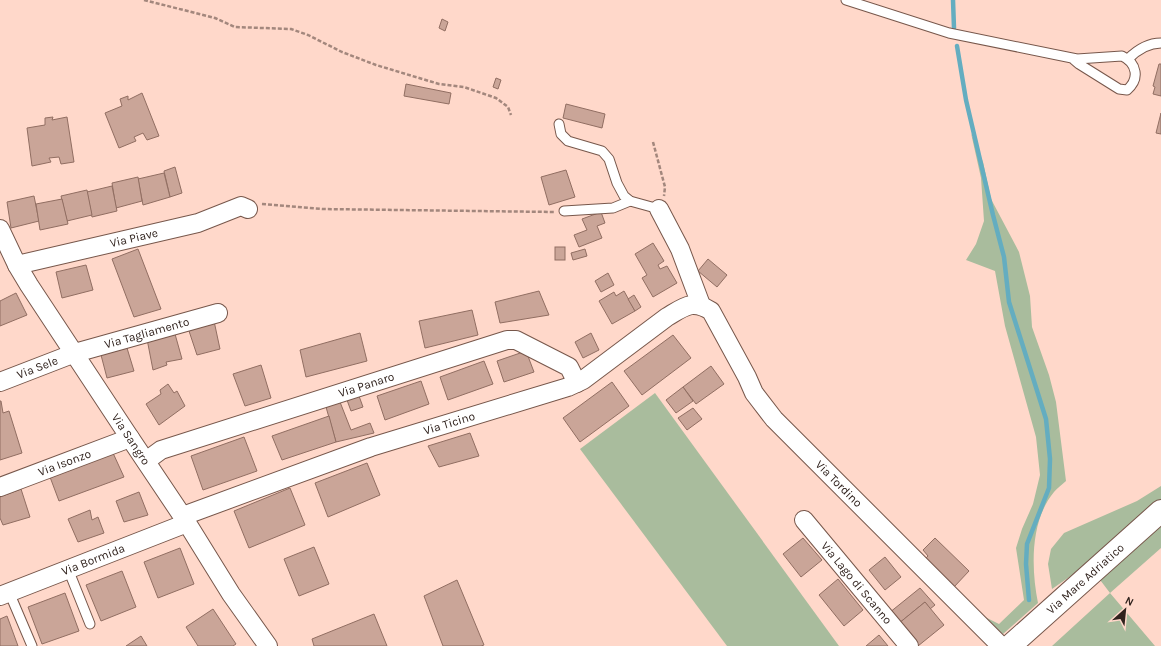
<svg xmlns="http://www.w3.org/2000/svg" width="1161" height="646" viewBox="0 0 1161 646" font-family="Karla,sans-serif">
  <rect width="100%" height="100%" fill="#ffd8ca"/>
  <g fill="#a9bc9d">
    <path d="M 971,133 L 983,162 L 991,199 L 1019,252 L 1030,296 L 1032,327 L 1049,375 L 1056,402 L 1066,481 C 1062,485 1057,488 1054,492 C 1030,521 1031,568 1038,603 L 1003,634 L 975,612 L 999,624 L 1024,600 L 1016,548 L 1022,529 L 1033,504 L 1040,475 L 1036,437 L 1005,326 L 995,271 L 966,260 L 976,244 L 984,221 L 981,178 Z"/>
    <polygon points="655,393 839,646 727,646 580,449"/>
    <polygon points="1161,486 1161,548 1110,593 1155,646 1052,646 1110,593 1088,564 1052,589 1048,564 1051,549 1064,533 1137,501"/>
  </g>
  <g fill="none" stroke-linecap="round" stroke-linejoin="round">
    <g stroke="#64adc0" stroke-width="4.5">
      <polyline points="953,0 954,28"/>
      <polyline points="957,46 966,100 993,215 1004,257 1009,302 1046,419 1050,459 1049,488 1027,544 1026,564 1029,600"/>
    </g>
  </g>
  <g fill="#caa598" stroke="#916e62">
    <polygon points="442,19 448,22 445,31 439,28"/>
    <polygon points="1159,64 1161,64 1161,96 1153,94 1155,87 1153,86"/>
    <polygon points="496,78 501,80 498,89 493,87"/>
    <polygon points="406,84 451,93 449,104 404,96"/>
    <polygon points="142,93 159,136 147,140 143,133 134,137 136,141 119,148 105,113 122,106 120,99 128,96 128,100"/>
    <polygon points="566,104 605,114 602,128 563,118"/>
    <polygon points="1161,113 1161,134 1156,133"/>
    <polygon points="53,117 52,120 67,117 74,162 61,164 59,157 49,158 51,162 32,166 27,128 45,125 45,118"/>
    <polygon points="175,167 182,193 170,197 164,171"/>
    <polygon points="566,170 575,197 549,205 541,177"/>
    <polygon points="164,173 170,197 143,205 138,179"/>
    <polygon points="138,177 142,201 116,208 112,183"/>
    <polygon points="112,186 117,211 92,217 87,192"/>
    <polygon points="87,190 92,215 67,221 61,196"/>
    <polygon points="34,196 39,221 11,228 7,202"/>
    <polygon points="62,199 68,224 40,230 36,204"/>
    <polygon points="601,212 605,223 597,226 602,238 579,247 574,235 587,230 582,219"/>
    <polygon points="653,243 664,261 658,265 660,269 667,266 677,283 653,297 642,278 647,275 635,254"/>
    <rect x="555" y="247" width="10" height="13"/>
    <polygon points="138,249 161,309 134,317 112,259"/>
    <polygon points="585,249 587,256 573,260 571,253"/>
    <polygon points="708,259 727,275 717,287 698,271"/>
    <polygon points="86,265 93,290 62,298 56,272"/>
    <polygon points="608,273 614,285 601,292 595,281"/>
    <polygon points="539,291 549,315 500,323 495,302"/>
    <polygon points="624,291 635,311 612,324 599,301 614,292 616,296"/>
    <polygon points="16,293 27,315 0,326 0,301"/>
    <polygon points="634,295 641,307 635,311 628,299"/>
    <polygon points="472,310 478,335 425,348 419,321"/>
    <polygon points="214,321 220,349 197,355 188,328"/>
    <polygon points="360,333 367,361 306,377 300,350"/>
    <polygon points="591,333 599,350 583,358 575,342"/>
    <polygon points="175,334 182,359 166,362 167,365 153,370 147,339"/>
    <polygon points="673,335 691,358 642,395 624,371"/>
    <polygon points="127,348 134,371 107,378 101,355"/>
    <polygon points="526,351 534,372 504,382 497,361"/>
    <polygon points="484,361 493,384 448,400 440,377"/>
    <polygon points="261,365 271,398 245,406 233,374"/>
    <polygon points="711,366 724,384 696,404 683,387"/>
    <polygon points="421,381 429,404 385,420 377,396"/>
    <polygon points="612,382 629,406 580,442 563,418"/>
    <polygon points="168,384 174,393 177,391 185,406 159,425 146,404 161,394 160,390"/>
    <polygon points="683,387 693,401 676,413 666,400"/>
    <polygon points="359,396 363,407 351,411 347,400"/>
    <polygon points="0,401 1,401 3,413 9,411 22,453 0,460"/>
    <polygon points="340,402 351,430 370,423 374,433 336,442 326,407"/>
    <polygon points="693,408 702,419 687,430 678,418"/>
    <polygon points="329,416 336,442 282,460 272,436"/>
    <polygon points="470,433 479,456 439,467 428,446"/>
    <polygon points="244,437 257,471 203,490 191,456"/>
    <polygon points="113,453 124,477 59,501 50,477"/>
    <polygon points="367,463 380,495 328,517 315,483"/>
    <polygon points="290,488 305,525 249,548 234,511"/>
    <polygon points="21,489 30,517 3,525 0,518 0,497"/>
    <polygon points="139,492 148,515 124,522 116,501"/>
    <polygon points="90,510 92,520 98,517 104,533 78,542 68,519"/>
    <polygon points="803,538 822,560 801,577 783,554"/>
    <polygon points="935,538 969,571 954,587 925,559 928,556 923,550"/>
    <polygon points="314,547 329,584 299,596 284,559"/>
    <polygon points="180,548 194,584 158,598 144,562"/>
    <polygon points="885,557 901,577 885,590 869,570"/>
    <polygon points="122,571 136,607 101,621 86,585"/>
    <polygon points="838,579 863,610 844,626 819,595"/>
    <polygon points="457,580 484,645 481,646 443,646 424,596"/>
    <polygon points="920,588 935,605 930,609 925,602 898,624 889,613"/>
    <polygon points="65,593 79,631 42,644 28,607"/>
    <polygon points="925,602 944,625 918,646 916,646 898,624"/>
    <polygon points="213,609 236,644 233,646 198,646 186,627"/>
    <polygon points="374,614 387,646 314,646 312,639"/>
    <polygon points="7,616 18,646 0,646 0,619"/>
    <polygon points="879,635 888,646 866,646"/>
    <polygon points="141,636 147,646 126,646"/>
  </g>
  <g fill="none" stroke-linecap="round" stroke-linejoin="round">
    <g stroke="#77574b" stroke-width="11">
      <g id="service">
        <path d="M 846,0 L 949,33 L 1072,58 L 1077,59 L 1122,56 C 1137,63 1140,79 1127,90 L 1119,89 L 1079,64 L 1072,58"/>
        <path d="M 1128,59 C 1137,50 1148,43 1161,43"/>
        <polyline points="559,124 561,134 568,141 602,151 609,159 617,183 624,196 630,201 659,209"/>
        <polyline points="564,211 613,208 630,201"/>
        <polyline points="68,569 90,624"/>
        <polyline points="9,592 32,646"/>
      </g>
    </g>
    <g stroke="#77574b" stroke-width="20">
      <g id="minor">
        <polyline points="659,209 680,249 701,305"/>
        <path id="s1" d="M 0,229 L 17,265 L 29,285 L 126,432 L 187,523 L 231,594 L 268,646"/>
        <path id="s2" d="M 17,265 L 198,223 L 241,206 L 248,209"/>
        <path id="s3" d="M 0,382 L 75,353 L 218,313"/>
        <path id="s4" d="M 146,461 L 161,450 L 507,340 L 516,340 L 569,367 L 577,383"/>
        <path id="s5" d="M 0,487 L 130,438"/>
        <path id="s6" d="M 183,516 L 371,447 L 568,387 L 583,380 L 667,317 C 684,307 692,299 711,311 L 747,377 L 754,393 L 774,419 L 1001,646"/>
        <path id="s7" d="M 804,520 L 909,646"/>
        <path id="s8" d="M 0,596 L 187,523"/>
      </g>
    </g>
    <g stroke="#77574b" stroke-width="24">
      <g id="secondary">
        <path id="s9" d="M 1010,646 L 1161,511"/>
      </g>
    </g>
    <g stroke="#a3877d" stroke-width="2.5" stroke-dasharray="4 2" stroke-linecap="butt">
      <polyline points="144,0 215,18 235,27 291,29 308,35 342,52 376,65 439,84 464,87 496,98 508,107 511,115"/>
      <polyline points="653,142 665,187 664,196"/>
      <polyline points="262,204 322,209 554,212"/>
    </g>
    <use href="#service" stroke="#fff" stroke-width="9"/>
    <use href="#minor" stroke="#fff" stroke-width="18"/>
    <use href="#secondary" stroke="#fff" stroke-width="22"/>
  </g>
  <g text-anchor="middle" stroke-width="4" stroke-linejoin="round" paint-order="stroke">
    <g font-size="12" fill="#30221d" stroke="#ffd8ca">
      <text dy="4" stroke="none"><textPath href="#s2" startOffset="120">Via Piave</textPath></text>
      <text dy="4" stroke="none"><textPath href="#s3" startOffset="155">Via Tagliamento</textPath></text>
      <text dy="4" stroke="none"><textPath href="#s3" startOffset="40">Via Sele</textPath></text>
      <text dy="4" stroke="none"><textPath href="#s4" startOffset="234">Via Panaro</textPath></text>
      <text dy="4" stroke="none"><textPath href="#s6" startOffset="282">Via Ticino</textPath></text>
      <text dy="4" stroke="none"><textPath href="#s1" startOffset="248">Via Sangro</textPath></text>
      <text dy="4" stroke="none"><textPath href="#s5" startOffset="69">Via Isonzo</textPath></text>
      <text dy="4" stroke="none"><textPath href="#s6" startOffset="793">Via Tordino</textPath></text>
      <text dy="4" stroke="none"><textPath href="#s8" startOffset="100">Via Bormida</textPath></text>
      <text dy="4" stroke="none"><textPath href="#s9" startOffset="101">Via Mare Adriatico</textPath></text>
      <text dy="4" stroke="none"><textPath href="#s7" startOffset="82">Via Lago di Scanno</textPath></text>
    </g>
  </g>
  <g transform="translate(1125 610) rotate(27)" stroke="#ffd8ca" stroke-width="3" paint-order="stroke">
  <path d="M0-3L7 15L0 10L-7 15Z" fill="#30221d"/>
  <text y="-6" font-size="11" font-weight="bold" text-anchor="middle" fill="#30221d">N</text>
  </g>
</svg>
